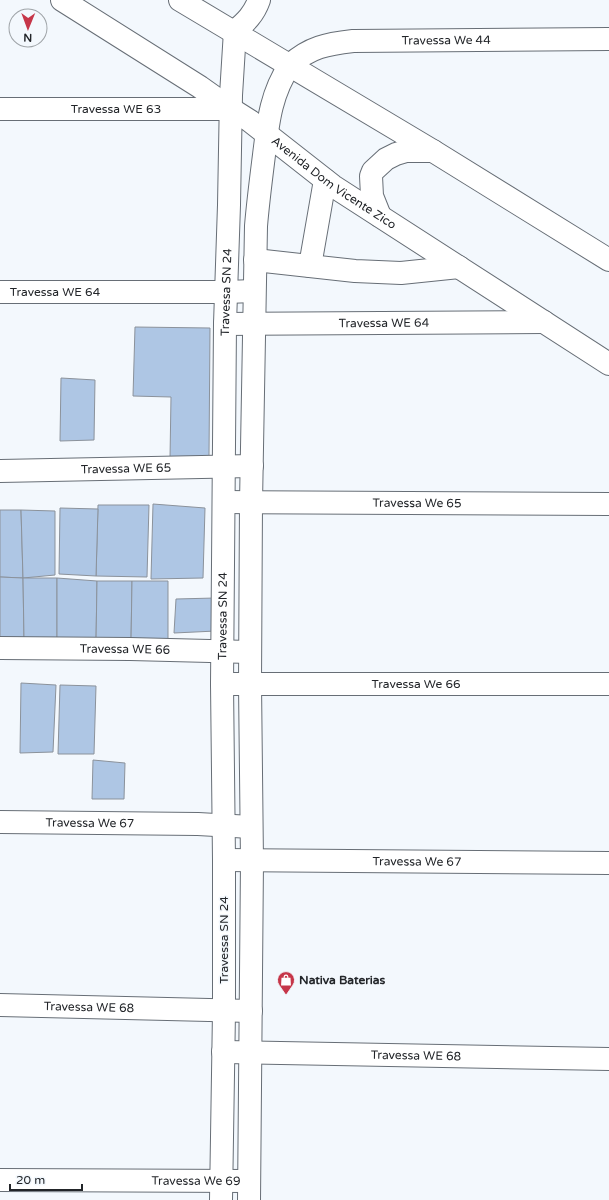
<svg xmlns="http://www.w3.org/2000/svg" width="609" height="1200" viewBox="0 0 609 1200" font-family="'Varela Round',sans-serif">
  <rect width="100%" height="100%" fill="#f3f8fd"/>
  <g fill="#aec6e4" stroke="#8b929b">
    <polygon points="135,327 210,328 209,456 170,458 171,397 133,396"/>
    <polygon points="61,378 95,380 94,440 60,441"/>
    <polygon points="153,504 205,508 203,578 151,579"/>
    <polygon points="98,505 149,505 147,577 96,576"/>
    <polygon points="60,508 98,509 96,576 59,574"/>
    <polygon points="0,510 21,510 23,578 0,577"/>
    <polygon points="21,510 55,511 55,575 23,578"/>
    <polygon points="0,577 23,578 24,639 0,641"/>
    <polygon points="23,578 57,578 57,642 24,639"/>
    <polygon points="57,578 97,581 96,642 57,642"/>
    <polygon points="97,581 132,581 131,642 96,642"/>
    <polygon points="132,581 168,581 168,643 131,642"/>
    <polygon points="215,598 216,631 174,633 176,599"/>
    <polygon points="21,683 56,685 53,752 20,753"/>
    <polygon points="60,685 96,686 94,754 58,754"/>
    <polygon points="93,760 125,763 124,799 92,799"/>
  </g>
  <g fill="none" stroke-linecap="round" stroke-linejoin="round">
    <g stroke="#676e76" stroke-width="24">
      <g id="minor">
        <path d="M 235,31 C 246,22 254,14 259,0"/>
        <path id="s1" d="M 290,65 C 310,47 327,44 353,41 L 609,39"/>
        <path id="s2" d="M 0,109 L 231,109"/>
        <polyline points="255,260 355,271 401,273 459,267"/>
        <polyline points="310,266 325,180"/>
        <path id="s3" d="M 0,292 L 226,292 L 254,291"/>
        <path id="s4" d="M 225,324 L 544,322"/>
        <path id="s5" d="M 0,471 L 252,466"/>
        <path id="s6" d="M 224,502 L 609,504"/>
        <path id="s7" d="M 0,648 L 130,649 L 250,652"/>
        <path id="s8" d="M 222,684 L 609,684"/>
        <path id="s9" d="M 0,822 L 198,824 L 251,827"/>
        <path id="s10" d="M 224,860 L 609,863"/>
        <path id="s11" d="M 0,1005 L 251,1011"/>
        <path id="s12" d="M 223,1052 L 609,1059"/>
        <path id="s13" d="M 0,1180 L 248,1181"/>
      </g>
    </g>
    <g stroke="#676e76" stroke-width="24">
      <g id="major">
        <path id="s14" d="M 62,0 L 200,87 L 231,109 L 250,121 L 333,186 L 609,364"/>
        <polyline points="180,0 433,151 609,260"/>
        <polyline points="380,216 372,196 371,176 373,171 386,159 396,154 406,151 433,151"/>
        <path id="s15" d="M 221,1200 L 224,1011 L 224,860 L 222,684 L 225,324 L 229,205 L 231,95 L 235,31"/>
        <path d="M 249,1200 L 252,861 L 250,684 L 251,503 L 256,226 C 258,202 261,179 264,155 C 268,122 271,93 290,65"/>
      </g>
    </g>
    <use href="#minor" stroke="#fff" stroke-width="22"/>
    <use href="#major" stroke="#fff" stroke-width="22"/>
  </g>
  <defs>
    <g id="shop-pin" transform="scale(0.9)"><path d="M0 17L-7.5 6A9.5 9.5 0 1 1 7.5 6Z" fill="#c63649" stroke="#f3f8fd"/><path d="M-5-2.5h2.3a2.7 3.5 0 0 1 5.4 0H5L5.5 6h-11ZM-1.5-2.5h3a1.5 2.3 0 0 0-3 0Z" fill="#fff"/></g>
  </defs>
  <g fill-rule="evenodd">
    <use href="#shop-pin" x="286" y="980"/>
  </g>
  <g text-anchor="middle" stroke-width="3" stroke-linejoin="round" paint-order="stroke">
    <g font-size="12" fill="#222529" stroke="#f3f8fd">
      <text dy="4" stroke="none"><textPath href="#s1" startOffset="162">Travessa We 44</textPath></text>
      <text dy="4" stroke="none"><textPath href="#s2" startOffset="116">Travessa WE 63</textPath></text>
      <text dy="4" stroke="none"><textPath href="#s14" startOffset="328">Avenida Dom Vicente Zico</textPath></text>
      <text dy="4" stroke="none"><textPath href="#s3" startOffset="55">Travessa WE 64</textPath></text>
      <text dy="4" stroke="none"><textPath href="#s15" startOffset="908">Travessa SN 24</textPath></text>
      <text dy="4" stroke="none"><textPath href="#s4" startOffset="159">Travessa WE 64</textPath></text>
      <text dy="4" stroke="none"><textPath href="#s5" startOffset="126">Travessa WE 65</textPath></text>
      <text dy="4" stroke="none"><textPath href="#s6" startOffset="193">Travessa We 65</textPath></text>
      <text dy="4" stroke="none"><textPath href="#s15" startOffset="584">Travessa SN 24</textPath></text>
      <text dy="4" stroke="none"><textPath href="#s7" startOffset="125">Travessa WE 66</textPath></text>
      <text dy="4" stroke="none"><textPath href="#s8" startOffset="194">Travessa We 66</textPath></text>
      <text dy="4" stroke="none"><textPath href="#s9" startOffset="90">Travessa We 67</textPath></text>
      <text dy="4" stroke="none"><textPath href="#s10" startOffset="193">Travessa We 67</textPath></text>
      <text transform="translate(224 940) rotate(-90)" y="4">Travessa SN 24</text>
      <text dy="4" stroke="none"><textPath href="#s11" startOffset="89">Travessa WE 68</textPath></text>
      <text dy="4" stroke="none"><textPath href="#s12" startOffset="193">Travessa WE 68</textPath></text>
      <text dy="4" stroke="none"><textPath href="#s13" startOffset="196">Travessa We 69</textPath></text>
    </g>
    <g font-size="12" font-weight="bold" fill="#222529" stroke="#f3f8fd" text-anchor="start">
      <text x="299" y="984">Nativa Baterias</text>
    </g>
  </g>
  <g transform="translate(28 28) rotate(181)"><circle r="19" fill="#f3f8fd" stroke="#9fa4a8"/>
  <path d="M0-3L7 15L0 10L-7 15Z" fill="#c63649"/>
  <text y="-6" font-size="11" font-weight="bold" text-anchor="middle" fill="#222529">N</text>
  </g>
  <path d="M10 1184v6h72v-6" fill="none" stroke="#222529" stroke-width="2"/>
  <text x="16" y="1184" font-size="12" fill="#222529" stroke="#f3f8fd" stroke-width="3" paint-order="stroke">20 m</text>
</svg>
